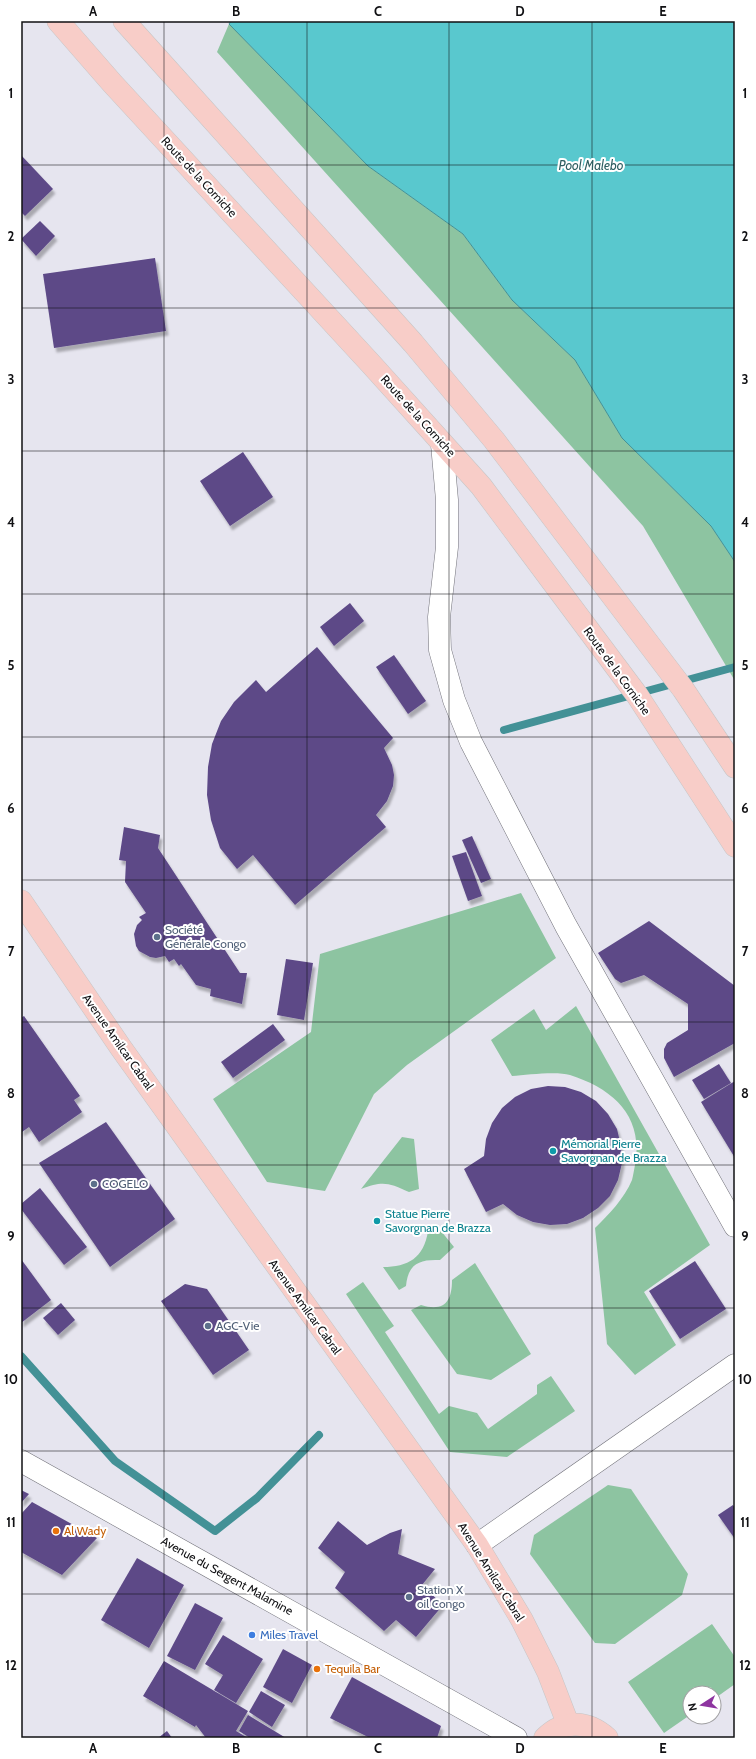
<svg xmlns="http://www.w3.org/2000/svg" width="756" height="1759" viewBox="0 0 756 1759" font-family="Cabin,sans-serif">
  <defs>
    <filter id="shadow"><feDropShadow dx="2.5" dy="4.5" stdDeviation="1" flood-color="#0004"/></filter>
  </defs>
  <rect width="100%" height="100%" fill="#e6e5ef"/>
  <g fill="#8dc4a1">
    <polygon points="229,24 368,166 463,234 512,300 575,360 622,438 711,526 735,562 735,681 643,526 217,52"/>
    <polygon points="521,893 556,958 407,1065 374,1094 325,1191 267,1182 213,1099 311,1032 320,954"/>
    <path d="M 576,1006 L 710,1245 L 644,1292 L 676,1345 L 635,1375 L 607,1344 L 595,1228 C 609,1214 624,1199 632,1180 C 633,1176 634,1170 635,1165 C 644,1117 614,1089 570,1075 C 556,1071 527,1075 512,1076 L 491,1040 L 534,1009 L 546,1030 Z"/>
    <path d="M 402,1137 L 414,1139 L 419,1189 L 409,1192 C 388,1182 382,1181 361,1189 Z"/>
    <path d="M 437,1226 L 454,1247 L 440,1260 C 419,1259 408,1264 406,1286 L 399,1290 L 383,1267 C 408,1267 424,1258 428,1231 Z"/>
    <path d="M 475,1263 L 531,1354 L 491,1380 L 457,1374 L 411,1310 L 421,1305 C 444,1312 452,1302 452,1280 Z"/>
    <polygon points="363,1282 394,1326 385,1332 439,1414 449,1406 477,1413 488,1429 537,1394 537,1385 551,1376 575,1411 507,1457 450,1452 346,1294"/>
    <polygon points="608,1485 631,1489 688,1574 682,1595 615,1644 595,1643 530,1554 534,1535"/>
    <polygon points="712,1624 735,1657 735,1684 714,1699 714,1693 690,1693 690,1715 664,1733 628,1682"/>
  </g>
  <polygon fill="#59c8ce" stroke="#439196" points="231,21 735,21 735,562 711,526 622,438 575,360 512,300 463,234 368,166 229,24"/>
  <g fill="none" stroke-linecap="round" stroke-linejoin="round">
    <g stroke="#439196" stroke-width="8">
      <polyline points="504,730 735,667"/>
      <polyline points="21,1356 115,1461 215,1531 257,1498 319,1435"/>
    </g>
  </g>
  <g fill="#5d4987" filter="url(#shadow)">
    <polygon points="21,155 53,189 25,216 21,212"/>
    <polygon points="40,221 55,236 36,256 21,239"/>
    <polygon points="155,258 166,331 54,348 43,274"/>
    <polygon points="243,452 273,497 230,526 200,481"/>
    <polygon points="350,603 364,621 334,646 320,627"/>
    <polygon points="317,647 393,738 384,748 392,765 394,775 393,786 387,801 376,815 386,827 295,905 253,855 237,869 220,848 211,820 207,795 208,767 212,744 221,721 234,702 256,680 266,692"/>
    <polygon points="394,655 426,701 408,714 376,667"/>
    <polygon points="124,827 160,835 158,848 240,973 247,973 242,1004 210,996 211,989 196,985 181,964 179,966 174,959 169,962 165,956 156,958 150,957 139,951 136,946 134,934 137,925 142,920 139,917 146,913 125,882 126,861 119,860"/>
    <polygon points="472,836 491,879 481,883 462,840"/>
    <polygon points="466,852 482,896 468,901 452,856"/>
    <polygon points="649,921 735,986 735,1043 674,1077 664,1058 664,1049 667,1043 688,1030 688,1004 644,975 621,983 615,979 598,953"/>
    <polygon points="286,959 313,963 304,1020 277,1015"/>
    <polygon points="24,1016 80,1096 74,1100 82,1112 39,1142 29,1127 22,1132 21,1130 21,1018"/>
    <polygon points="273,1024 285,1040 233,1078 221,1062"/>
    <polygon points="719,1064 731,1083 704,1099 692,1080"/>
    <polygon points="735,1081 735,1158 701,1102"/>
    <polygon points="548,1086 565,1087 581,1092 596,1101 608,1114 617,1129 621,1146 622,1163 618,1180 610,1196 598,1208 583,1218 567,1224 550,1225 533,1222 517,1215 503,1204 486,1212 464,1169 484,1156 486,1139 492,1123 502,1108 515,1097 531,1089"/>
    <polygon points="106,1122 175,1219 110,1267 39,1163"/>
    <polygon points="40,1188 87,1247 64,1265 21,1209 21,1204"/>
    <polygon points="21,1259 51,1300 21,1323"/>
    <polygon points="695,1261 726,1309 680,1339 649,1291"/>
    <polygon points="185,1284 207,1289 249,1350 213,1375 161,1301"/>
    <polygon points="61,1303 75,1320 58,1335 43,1318"/>
    <polygon points="21,1490 29,1494 21,1503"/>
    <polygon points="32,1502 97,1538 62,1575 21,1552 21,1514"/>
    <polygon points="733,1505 735,1508 735,1539 718,1515"/>
    <polygon points="338,1521 367,1545 390,1533 402,1529 398,1554 435,1569 422,1585 443,1605 416,1637 396,1620 384,1631 335,1588 345,1572 318,1548"/>
    <polygon points="137,1558 184,1585 149,1648 101,1620"/>
    <polygon points="195,1603 223,1618 195,1670 167,1656"/>
    <polygon points="223,1635 263,1659 236,1703 214,1690 223,1675 205,1664"/>
    <polygon points="283,1649 312,1665 292,1703 263,1687"/>
    <polygon points="164,1661 248,1711 236,1731 248,1738 206,1738 196,1725 195,1727 143,1696"/>
    <polygon points="352,1677 441,1726 437,1738 370,1738 330,1718"/>
    <polygon points="261,1691 285,1705 272,1727 249,1712"/>
    <polygon points="248,1715 286,1738 250,1738 239,1731"/>
    <polygon points="167,1731 172,1738 158,1738"/>
  </g>
  <g fill="none" stroke-linecap="round" stroke-linejoin="round">
    <g stroke="#717179" stroke-width="23">
      <g id="minor">
        <polyline points="442,444 447,500 447,547 439,617 440,650 454,700 471,742 566,926 735,1226"/>
        <polyline points="21,1461 516,1738"/>
        <polyline points="477,1545 735,1365"/>
      </g>
    </g>
    <g stroke="#c6c6c6" stroke-width="23">
      <g id="major">
        <polyline points="58,21 112,83 371,364 481,486 637,695 735,846"/>
        <polyline points="124,21 413,343 494,440 683,689 735,767"/>
        <polyline points="21,901 121,1048 477,1545 522,1620 548,1672 568,1724"/>
        <path d="M 545,1738 C 564,1719 588,1721 607,1738"/>
      </g>
    </g>
    <use href="#minor" stroke="#fff" stroke-width="22"/>
    <use href="#major" stroke="#f8cdc8" stroke-width="22"/>
  </g>
  <path fill="none" stroke="#101013" stroke-width="1" stroke-opacity="0.55" d="M 164,21 L 164,1738M 307,21 L 307,1738M 449,21 L 449,1738M 592,21 L 592,1738M 21,165 L 735,165M 21,308 L 735,308M 21,451 L 735,451M 21,594 L 735,594M 21,737 L 735,737M 21,880 L 735,880M 21,1022 L 735,1022M 21,1165 L 735,1165M 21,1308 L 735,1308M 21,1451 L 735,1451M 21,1594 L 735,1594"/>
  <g fill="#5c6f8a" stroke="#fff" stroke-width="1.5">
    <circle cx="157" cy="937" r="4"/>
    <circle cx="94" cy="1184" r="4"/>
    <circle cx="208" cy="1326" r="4"/>
    <circle cx="409" cy="1597" r="4"/>
  </g>
  <g fill="#0f9aa8" stroke="#fff" stroke-width="1.5">
    <circle cx="553" cy="1151" r="4"/>
    <circle cx="377" cy="1221" r="4"/>
  </g>
  <g fill="#e8710a" stroke="#fff" stroke-width="1.5">
    <circle cx="56" cy="1531" r="4"/>
    <circle cx="317" cy="1669" r="4"/>
  </g>
  <circle fill="#3f7fe0" stroke="#fff" stroke-width="1.5" cx="252" cy="1635" r="4"/>
  <g text-anchor="middle" stroke-width="4" stroke-linejoin="round" paint-order="stroke">
    <g font-size="12" fill="#101013" stroke="#fff">
      <text transform="translate(199 177) rotate(47)" y="4">Route de la Corniche</text>
      <text transform="translate(418 416) rotate(48)" y="4">Route de la Corniche</text>
      <text transform="translate(617 671) rotate(54)" y="4">Route de la Corniche</text>
      <text transform="translate(118 1042) rotate(55)" y="4">Avenue Amilcar Cabral</text>
      <text transform="translate(305 1307) rotate(54)" y="4">Avenue Amilcar Cabral</text>
      <text transform="translate(491 1572) rotate(58)" y="4">Avenue Amilcar Cabral</text>
      <text transform="translate(227 1576) rotate(29)" y="4">Avenue du Sergent Malamine</text>
    </g>
    <g font-size="12" fill="#4e5e75" stroke="#fff" text-anchor="start">
      <text x="165" y="934">Société<tspan x="165" dy="14">Générale Congo</tspan></text>
      <text x="102" y="1188">COGELO</text>
      <text x="216" y="1330">AGC-Vie</text>
      <text x="417" y="1594">Station X<tspan x="417" dy="14">oil Congo</tspan></text>
    </g>
    <g font-size="12" fill="#0d838f" stroke="#fff" text-anchor="start">
      <text x="561" y="1148">Mémorial Pierre<tspan x="561" dy="14">Savorgnan de Brazza</tspan></text>
      <text x="385" y="1218">Statue Pierre<tspan x="385" dy="14">Savorgnan de Brazza</tspan></text>
    </g>
    <g font-size="12" fill="#c56008" stroke="#fff" text-anchor="start">
      <text x="64" y="1535">Al Wady</text>
      <text x="325" y="1673">Tequila Bar</text>
    </g>
    <g font-size="12" fill="#366cbe" stroke="#fff" text-anchor="start">
      <text x="260" y="1639">Miles Travel</text>
    </g>
    <g font-size="13" font-style="italic" fill="#2f5f62" stroke="#fff">
      <text x="591" y="170">Pool Malebo</text>
    </g>
  </g>
  <rect width="756" height="1759" fill="none" stroke="#ffffff" stroke-width="44"/>
  <g transform="translate(702 1705) rotate(258)"><circle r="19" fill="#ffffff" stroke="#9f9fa1"/>
  <path d="M0-3L7 15L0 10L-7 15Z" fill="#8e35a0"/>
  <text y="-6" font-size="11" font-weight="bold" text-anchor="middle" fill="#101013">N</text>
  </g>
  <rect x="22" y="22" width="712" height="1715" fill="none" stroke="#101013" stroke-width="1.5"/>
  <g font-size="13" text-anchor="middle" font-weight="bold" fill="#101013">
    <text x="93" y="16">A</text>
    <text x="236" y="16">B</text>
    <text x="378" y="16">C</text>
    <text x="520" y="16">D</text>
    <text x="663" y="16">E</text>
    <text x="11" y="98">1</text>
    <text x="745" y="98">1</text>
    <text x="11" y="241">2</text>
    <text x="745" y="241">2</text>
    <text x="11" y="384">3</text>
    <text x="745" y="384">3</text>
    <text x="11" y="527">4</text>
    <text x="745" y="527">4</text>
    <text x="11" y="670">5</text>
    <text x="745" y="670">5</text>
    <text x="11" y="813">6</text>
    <text x="745" y="813">6</text>
    <text x="11" y="956">7</text>
    <text x="745" y="956">7</text>
    <text x="11" y="1098">8</text>
    <text x="745" y="1098">8</text>
    <text x="11" y="1241">9</text>
    <text x="745" y="1241">9</text>
    <text x="11" y="1384">10</text>
    <text x="745" y="1384">10</text>
    <text x="11" y="1527">11</text>
    <text x="745" y="1527">11</text>
    <text x="11" y="1670">12</text>
    <text x="745" y="1670">12</text>
    <text x="93" y="1753">A</text>
    <text x="236" y="1753">B</text>
    <text x="378" y="1753">C</text>
    <text x="520" y="1753">D</text>
    <text x="663" y="1753">E</text>
  </g>
</svg>
